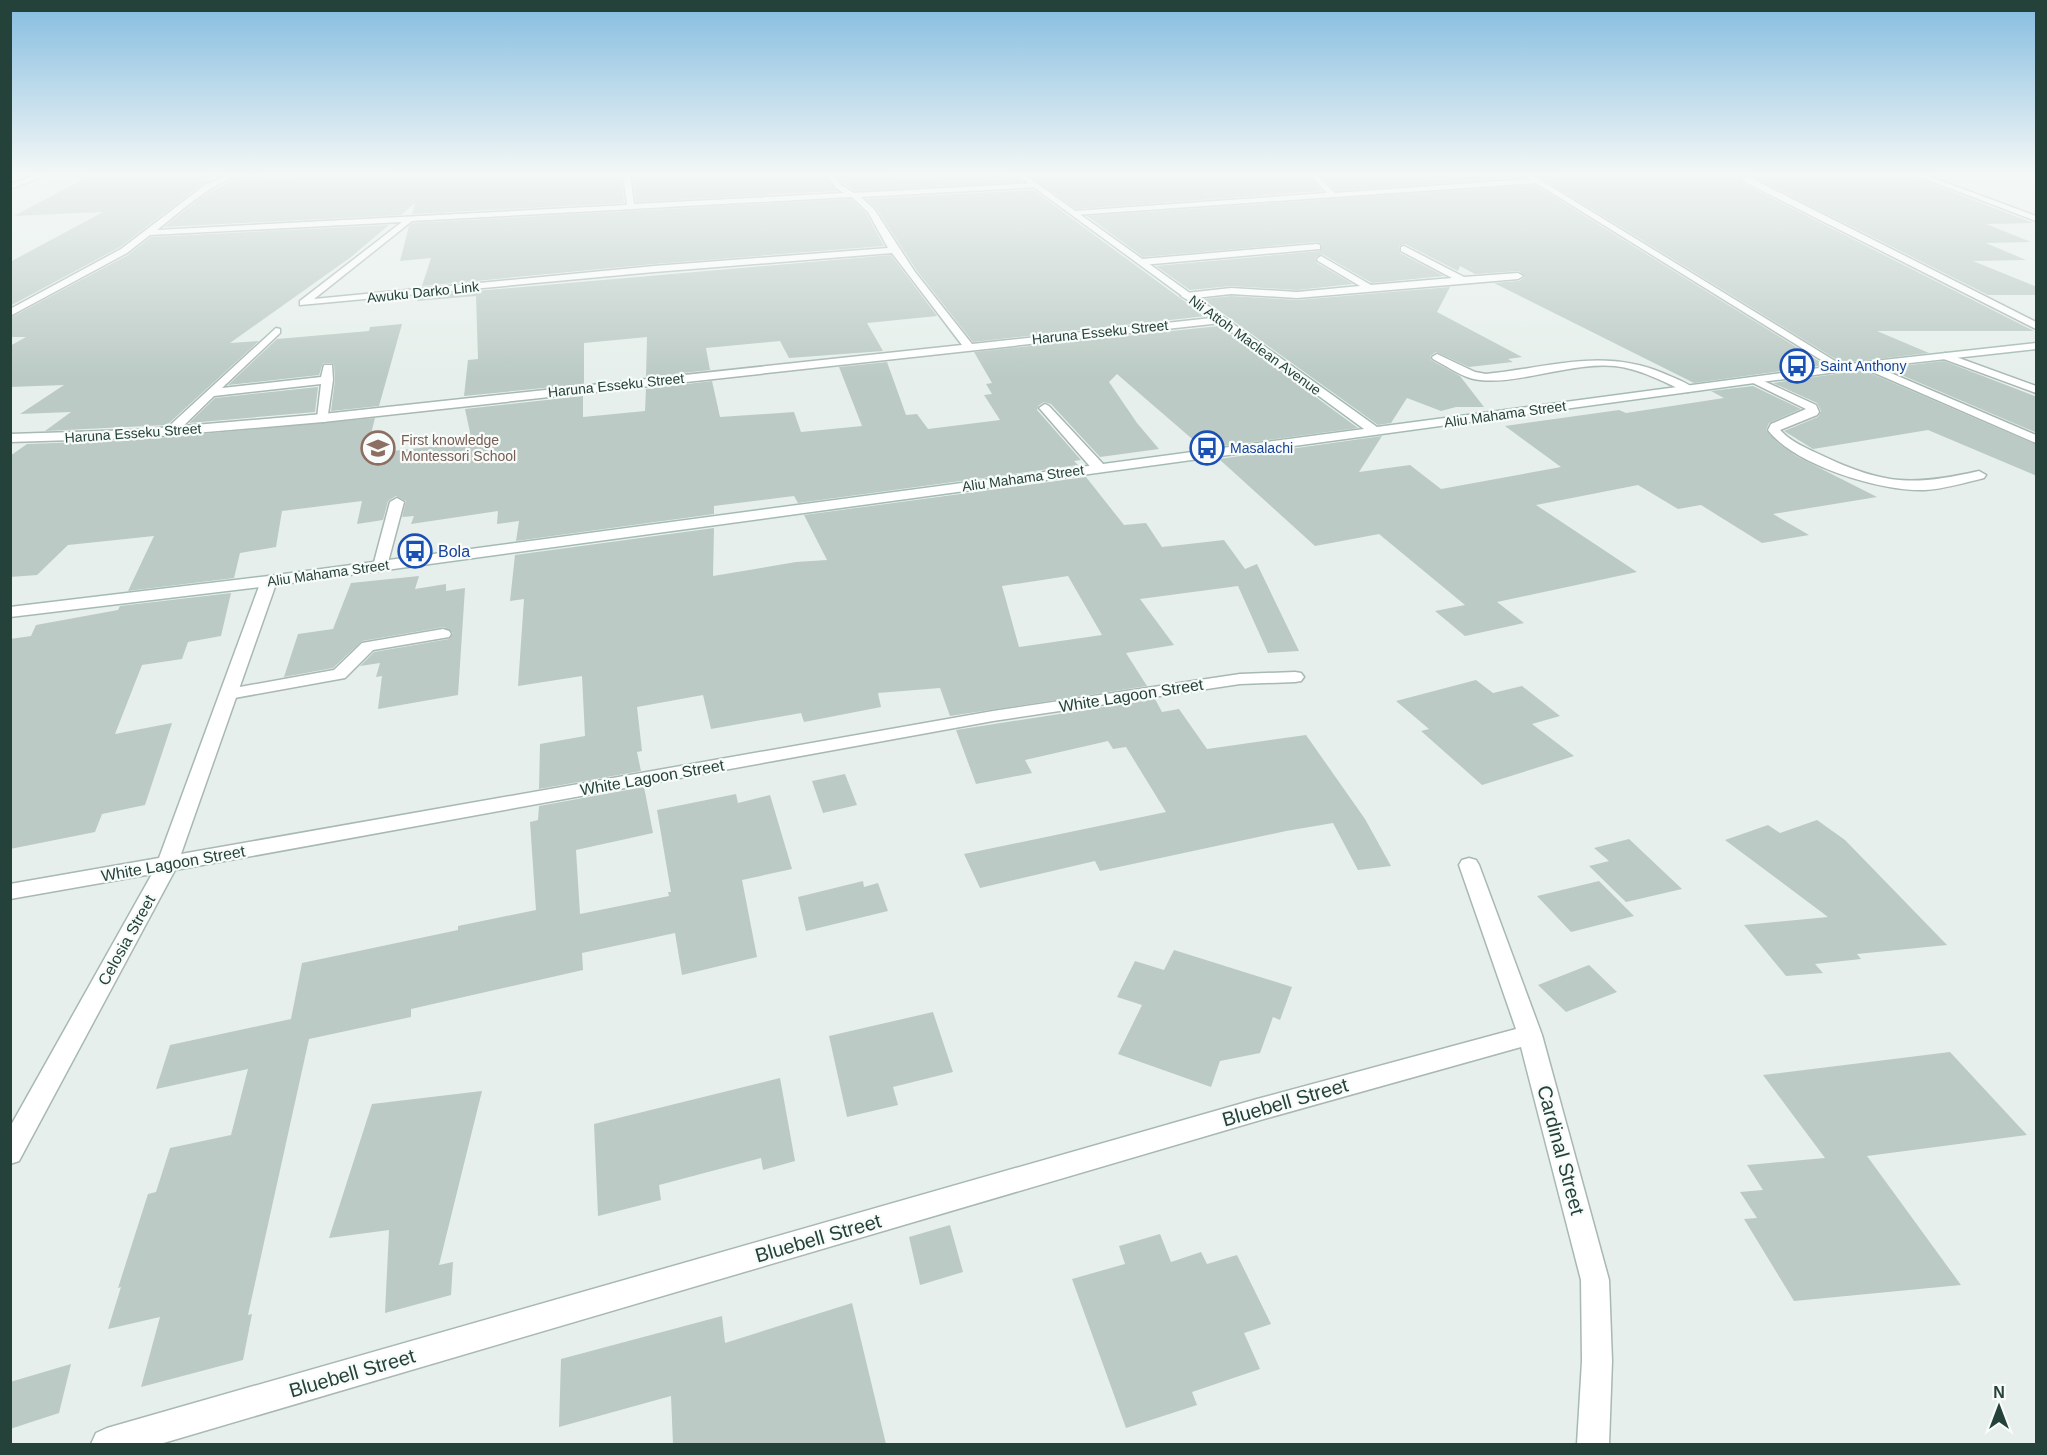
<svg xmlns="http://www.w3.org/2000/svg" width="2047" height="1455" viewBox="0 0 2047 1455" font-family="Arial,sans-serif">
  <rect width="100%" height="100%" fill="#e6efeb"/>
  <g fill="#bbcac4" fill-rule="evenodd">
    <polygon points="91,175 209,175 198,180 211,180 204,183 120,247 10,306 10,262 103,212 14,216"/>
    <polygon points="393,175 621,175 624,203 412,214 415,203 401,215 164,227 203,196 236,179 389,177"/>
    <polygon points="632,175 825,175 837,191 636,202"/>
    <polygon points="836,175 893,175 897,180 1015,175 1022,182 855,191 843,183"/>
    <polygon points="1028,175 1308,175 1322,191 1076,209"/>
    <polygon points="1320,175 1522,175 1523,177 1336,191"/>
    <polygon points="1536,175 1558,175 1563,177 1741,176 1742,183 2034,331 1877,331 1929,353 1842,363"/>
    <polygon points="1749,175 1913,175 1914,177 2033,223 1986,224 2031,242 1986,243 2026,260 1973,261 2037,287 2037,295 1988,295"/>
    <polygon points="1535,185 1825,365 1694,383 1494,283 1519,281 1525,277 1519,271 1475,274 1460,266 1458,271 1405,244 1399,246 1400,253 1444,276 1372,283 1322,254 1315,258 1317,263 1353,284 1297,290 1231,286 1190,290 1156,266 1320,251 1322,244 1317,242 1143,257 1087,216"/>
    <polygon points="1033,190 1180,298 1206,316 973,342 917,271 876,208 866,199"/>
    <polygon points="851,199 866,213 884,246 654,264 422,286 431,258 400,261 409,226 413,223"/>
    <polygon points="389,225 351,257 230,343 259,341 167,425 45,431 71,412 20,414 64,385 10,387 10,346 26,337 10,337 10,318 128,255 151,237"/>
    <polygon points="891,255 937,316 867,323 883,351 789,358 780,341 706,348 710,370 646,377 647,337 584,343 584,384 464,396 468,360 478,359 476,296 417,301 419,296"/>
    <polygon points="1450,287 1437,312 1522,357 1508,359 1513,362 1469,367 1436,352 1430,356 1431,360 1460,376 1484,407 1456,407 1441,411 1407,398 1391,423 1378,425 1203,299 1231,296 1297,300"/>
    <polygon points="402,324 379,406 331,411 335,380 334,365 332,363 323,363 319,375 228,385 277,339 369,331 370,327"/>
    <polygon points="1219,326 1358,428 1207,448 1203,444 1198,444 1117,374 1109,382 1137,423 1159,449 1100,457 1051,404 1044,402 1038,406 1037,410 1081,460 1074,461 1078,465 798,503 794,496 714,506 714,514 516,541 519,521 497,524 498,511 411,524 414,516 402,517 406,501 396,496 388,501 383,520 357,524 362,501 282,511 276,547 240,553 234,578 128,591 154,536 68,545 37,575 10,577 10,456 27,444 136,440 375,418 366,454 472,442 465,409 583,396 583,417 645,411 646,389 712,381 720,417 794,412 801,432 862,426 839,367 887,362 906,415 917,414 928,429 1000,420 984,395 992,394 986,384 992,383 974,352"/>
    <polygon points="1944,361 2037,397 2037,433 1885,368"/>
    <polygon points="1863,370 2037,445 2037,476 1928,430 1813,449 1784,431 1818,417 1821,411 1817,403 1773,383"/>
    <polygon points="1753,386 1801,409 1769,423 1766,430 1779,444 1796,456 1877,497 1773,514 1809,535 1762,543 1701,505 1678,509 1638,485 1536,505 1637,572 1497,602 1524,623 1465,636 1435,611 1465,605 1379,534 1315,546 1219,459 1382,436 1359,472 1410,465 1441,489 1561,467 1505,426 1619,410 1626,413 1724,398 1711,391"/>
    <polygon points="318,387 315,412 189,423 215,398"/>
    <path d="M 1086,477 L 1124,525 L 1146,523 L 1162,547 L 1224,540 L 1245,569 L 1257,564 L 1299,651 L 1268,653 L 1238,586 L 1140,599 L 1174,645 L 1126,653 L 1147,686 L 950,716 L 940,688 L 878,693 L 881,707 L 804,722 L 801,713 L 711,729 L 703,695 L 637,707 L 642,751 L 637,752 L 641,771 L 539,789 L 540,744 L 585,736 L 582,676 L 518,686 L 524,599 L 510,601 L 515,555 L 714,528 L 713,576 L 796,562 L 827,560 L 804,515 ZM 1068,576 L 1102,635 L 1019,647 L 1002,586 Z"/>
    <polygon points="419,576 415,589 446,584 446,591 465,588 458,695 378,709 382,676 376,677 380,663 360,666 374,652 449,639 453,633 444,627 362,641 333,668 284,677 298,634 333,629 351,583"/>
    <polygon points="231,593 221,636 188,642 182,659 142,665 115,734 172,723 145,805 102,814 95,832 10,849 10,639 31,636 36,625 118,610 120,606"/>
    <polygon points="1476,680 1493,693 1522,686 1560,716 1532,724 1574,756 1482,785 1421,731 1429,729 1396,701"/>
    <polygon points="1155,699 1162,712 1179,709 1207,749 1306,735 1365,819 1391,866 1358,870 1333,823 1286,831 1100,871 1095,861 980,888 964,854 1166,812 1126,747 1113,749 1108,741 1025,760 1032,773 976,784 956,730"/>
    <polygon points="845,774 857,805 823,813 812,781"/>
    <polygon points="644,787 653,833 576,850 580,914 669,896 668,892 671,892 657,810 736,794 738,803 770,795 792,869 742,880 757,957 682,975 675,933 582,953 583,970 411,1009 411,1017 309,1039 248,1315 252,1314 243,1360 141,1387 160,1317 108,1329 121,1287 118,1288 148,1194 156,1192 170,1148 231,1135 248,1069 156,1089 170,1045 291,1019 302,963 458,930 458,926 536,910 530,822 538,820 539,806"/>
    <polygon points="1817,820 1845,840 1947,945 1857,954 1861,959 1815,964 1823,973 1786,976 1744,925 1828,917 1725,840 1768,825 1780,833"/>
    <polygon points="1629,839 1682,889 1626,902 1589,866 1609,861 1594,848"/>
    <polygon points="863,881 864,887 878,883 888,911 806,931 798,897"/>
    <polygon points="1599,881 1634,916 1571,932 1537,896"/>
    <polygon points="1174,950 1292,987 1280,1020 1273,1017 1260,1053 1220,1061 1211,1087 1118,1054 1142,1005 1117,997 1135,961 1164,970"/>
    <polygon points="1589,965 1617,992 1566,1012 1538,985"/>
    <polygon points="933,1012 953,1072 893,1087 898,1105 847,1117 829,1036"/>
    <polygon points="1950,1052 2027,1135 1867,1156 1961,1285 1794,1301 1744,1219 1757,1218 1740,1192 1763,1190 1747,1165 1825,1158 1763,1075"/>
    <polygon points="780,1078 795,1161 763,1170 761,1158 659,1185 661,1200 598,1216 594,1124"/>
    <polygon points="482,1091 439,1265 453,1262 451,1295 385,1313 389,1230 329,1238 372,1104"/>
    <polygon points="950,1225 963,1272 920,1285 909,1237"/>
    <polygon points="1160,1234 1171,1262 1201,1252 1207,1264 1237,1255 1271,1324 1244,1333 1260,1369 1192,1392 1197,1405 1126,1428 1072,1279 1125,1264 1119,1246"/>
    <polygon points="852,1303 886,1444 673,1444 671,1396 559,1427 561,1359 722,1316 725,1343"/>
    <polygon points="71,1364 59,1413 10,1429 10,1382"/>
  </g>
  <g fill="none" stroke-linecap="round" stroke-linejoin="round">
    <g stroke="#a8b8b2" stroke-width="3">
      <g id="lane">
        <polygon points="1404,246 1464,277 1518,273 1523,276 1518,279 1297,298 1231,294 1186,299 1181,296 1186,293 1231,288 1297,292 1360,286 1318,261 1317,259 1321,256 1371,285 1452,278 1401,251 1401,247"/>
        <polygon points="276,328 280,329 280,333 222,388 321,377 324,365 332,365 333,380 327,421 323,422 317,418 321,384 214,396 175,434 167,434 167,428"/>
        <polygon points="1945,353 2036,386 2036,393 1941,358 1940,356"/>
        <path d="M 1437,354 L 1475,372 L 1486,374 C 1549,368 1603,347 1665,374 C 1674,378 1687,382 1694,389 L 1688,392 L 1684,391 C 1662,381 1640,369 1615,366 C 1571,361 1508,389 1470,378 C 1457,374 1445,365 1433,359 L 1432,357 Z"/>
        <polygon points="1865,362 2036,435 2036,443 1861,367 1861,363"/>
        <path d="M 1755,377 L 1816,405 L 1819,412 L 1817,415 L 1780,430 C 1791,442 1808,449 1823,456 C 1884,485 1914,486 1979,471 L 1986,475 L 1984,478 C 1964,483 1944,489 1925,490 C 1882,492 1794,465 1768,430 L 1771,424 L 1806,409 L 1751,382 L 1751,378 Z"/>
        <polygon points="1045,404 1049,406 1104,465 1105,468 1104,471 1094,471 1041,410 1039,408"/>
        <polygon points="397,498 404,502 387,566 385,569 375,569 373,566 390,502"/>
        <polygon points="443,629 449,631 451,634 449,637 373,650 345,678 229,699 223,698 220,694 223,690 229,689 334,670 362,643"/>
      </g>
    </g>
    <g stroke="#a8b8b2" stroke-width="3">
      <g id="street">
        <polygon points="37,175 47,175 10,189 10,184"/>
        <path d="M 228,175 L 260,175 C 251,179 241,175 232,178 C 204,189 180,212 157,230 L 627,205 L 623,175 L 630,175 L 634,204 L 844,193 L 836,188 L 827,175 L 833,175 L 841,185 L 854,193 L 1036,183 L 1039,187 L 861,197 L 874,209 L 915,272 L 972,344 L 1221,317 L 1226,320 L 1221,323 L 323,422 L 136,438 L 10,442 L 10,434 L 136,430 L 323,414 L 962,345 L 892,253 L 654,272 L 300,305 L 300,301 L 402,222 L 150,235 L 127,253 L 10,316 L 10,309 L 121,249 L 205,185 ZM 852,197 L 868,212 L 888,248 L 654,266 L 314,299 L 412,221 Z"/>
        <polygon points="1310,175 1317,175 1335,193 1530,179 1524,175 1532,175 1848,369 1843,372 1839,371 1536,183 1075,215 1071,213 1075,211 1327,193"/>
        <polygon points="1915,175 1925,175 2036,216 2036,221"/>
        <polygon points="1743,177 1749,177 2036,322 2036,329 1743,181"/>
        <polygon points="1317,244 1320,245 1320,249 1142,265 1138,262 1142,259"/>
        <polygon points="269,576 277,581 181,854 993,711 1240,674 1295,672 1301,673 1304,677 1301,681 1295,682 1240,684 993,721 175,870 19,1161 10,1164 10,1127 152,874 10,899 10,884 159,858 261,581"/>
        <polygon points="1469,858 1476,860 1479,865 1542,1035 1609,1280 1612,1361 1609,1444 1577,1444 1582,1361 1581,1280 1521,1047 1257,1121 160,1444 91,1444 96,1433 107,1428 1257,1099 1516,1029 1459,865 1462,860"/>
      </g>
    </g>
    <g stroke="#a4bbb3" stroke-width="3">
      <polygon id="secondary" points="1017,175 1025,175 1377,427 1865,362 2036,343 2036,349 1865,368 269,586 10,617 10,607 269,576 1364,429"/>
    </g>
    <use href="#lane" fill="#fff" fill-rule="evenodd"/>
    <use href="#street" fill="#fff" fill-rule="evenodd"/>
    <use href="#secondary" fill="#fff" fill-rule="evenodd"/>
  </g>
  <linearGradient id="sky" x2="0" y2="1"><stop stop-color="#84bce0"/><stop offset="0.46" stop-color="#f4f8f6"/><stop offset="1" stop-color="#f4f8f6" stop-opacity="0"/></linearGradient>
  <rect width="2047" height="378" fill="url(#sky)"/>
  <defs>
    <g id="bus-ring" transform="scale(1.725)"><circle r="9.5" fill="#f7fbf9" stroke="#1a4fb4" stroke-width="1.5"/><path d="M-5-6H5V4H4V6H2V4H-2V6H-4V4H-5ZM-3.5-4V0h7V-4ZM-3.5 1.2v1.5H-2V1.2ZM2 1.2v1.5H3.5V1.2Z" fill="#1a4fb4"/></g>
    <g id="school-ring" transform="scale(1.725)"><circle r="9.5" fill="#f7fbf9" stroke="#8d6e63" stroke-width="1.5"/><path d="M0-5L7-2L0 1L-7-2ZM-4 1L0 2.5L4 1V4Q0 6-4 4Z" fill="#8d6e63"/></g>
  </defs>
  <g fill-rule="evenodd">
    <use href="#bus-ring" x="1797" y="366"/>
    <use href="#school-ring" x="378" y="448"/>
    <use href="#bus-ring" x="1207" y="448"/>
    <use href="#bus-ring" x="415" y="551"/>
  </g>
  <g text-anchor="middle" stroke-width="4.5" stroke-linejoin="round" paint-order="stroke">
    <g font-size="14" fill="#24423a" stroke="#f7fbf9">
      <text transform="translate(423 292) rotate(-6)" y="5">Awuku Darko Link</text>
      <text transform="translate(1100 332) rotate(-6)" y="5">Haruna Esseku Street</text>
      <text transform="translate(1255 345) rotate(36)" y="5">Nii Attoh Maclean Avenue</text>
      <text transform="translate(616 385) rotate(-6)" y="5">Haruna Esseku Street</text>
      <text transform="translate(1505 414) rotate(-8)" y="5">Aliu Mahama Street</text>
      <text transform="translate(133 433) rotate(-4)" y="5">Haruna Esseku Street</text>
      <text transform="translate(1023 478) rotate(-8)" y="5">Aliu Mahama Street</text>
      <text transform="translate(328 573) rotate(-8)" y="5">Aliu Mahama Street</text>
    </g>
    <g font-size="14" fill="#164399" stroke="#f7fbf9" text-anchor="start">
      <text x="1820" y="371">Saint Anthony</text>
      <text x="1230" y="453">Masalachi</text>
    </g>
    <g font-size="14" fill="#785e54" stroke="#f7fbf9" text-anchor="start">
      <text x="401" y="445">First knowledge<tspan x="401" dy="16">Montessori School</tspan></text>
    </g>
    <g font-size="16" fill="#164399" stroke="#f7fbf9" text-anchor="start">
      <text x="438" y="557">Bola</text>
    </g>
    <g font-size="16" fill="#24423a" stroke="#f7fbf9">
      <text transform="translate(1131 695) rotate(-9)" y="6">White Lagoon Street</text>
      <text transform="translate(652 777) rotate(-10)" y="6">White Lagoon Street</text>
      <text transform="translate(173 863) rotate(-10)" y="6">White Lagoon Street</text>
      <text transform="translate(126 940) rotate(-61)" y="6">Celosia Street</text>
    </g>
    <g font-size="20" fill="#24423a" stroke="#f7fbf9">
      <text transform="translate(1285 1102) rotate(-16)" y="7">Bluebell Street</text>
      <text transform="translate(1561 1150) rotate(75)" y="7">Cardinal Street</text>
      <text transform="translate(818 1238) rotate(-16)" y="7">Bluebell Street</text>
      <text transform="translate(352 1373) rotate(-16)" y="7">Bluebell Street</text>
    </g>
  </g>
  <rect width="2047" height="1455" fill="none" stroke="#24423a" stroke-width="24"/>
  <g transform="translate(1999 1407)" stroke="#f7fbf9" stroke-width="4.5" paint-order="stroke">
  <path d="M0-4.5L10 22L0 15L-10 22Z" fill="#24423a"/>
  <text y="-9" font-size="16" font-weight="bold" text-anchor="middle" fill="#24423a">N</text>
  </g>
</svg>
